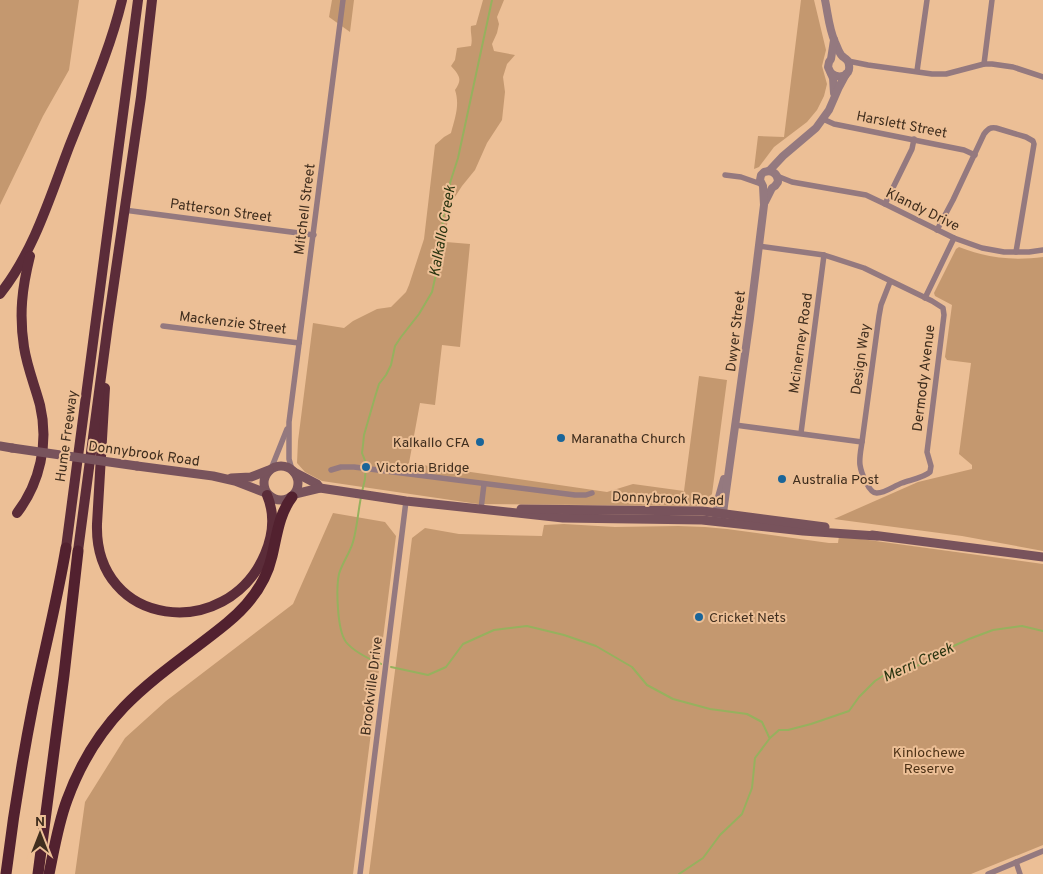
<svg xmlns="http://www.w3.org/2000/svg" width="1043" height="874" viewBox="0 0 1043 874" font-family="Overpass,sans-serif">
  <rect width="100%" height="100%" fill="#ecbf96"/>
  <g fill="#c4986f">
    <polygon points="0,0 79,0 69,70 43,116 0,205"/>
    <polygon points="332,0 354,0 350,32 329,17"/>
    <path d="M 483,0 L 504,0 L 497,17 L 499,24 L 497,33 L 492,44 L 494,51 L 515,55 L 507,64 L 503,77 L 505,92 L 502,120 L 487,143 L 475,170 L 462,186 L 451,203 L 447,225 L 446,242 L 470,244 L 460,347 L 442,345 L 435,405 L 420,403 L 409,463 L 607,492 L 633,484 L 684,491 L 699,376 L 727,380 L 712,494 L 700,506 L 478,504 L 322,481 L 305,472 L 297,463 L 298,441 L 313,323 L 344,328 L 353,321 L 377,309 L 391,307 L 406,292 L 409,285 L 424,239 L 435,145 L 444,137 L 451,133 C 455,118 460,105 455,90 C 463,79 459,75 451,66 L 455,60 L 457,48 L 471,46 C 473,39 470,33 471,26 L 476,25 Z"/>
    <polygon points="801,0 814,0 826,50 822,66 827,84 824,96 817,110 807,122 774,147 759,167 754,169 758,136 784,137"/>
    <path d="M 959,247 C 986,258 1014,261 1043,257 L 1043,551 L 962,536 L 834,519 L 918,482 L 972,469 L 972,465 L 959,454 L 971,363 L 947,360 L 945,357 L 952,305 L 935,296 L 934,293 L 956,249 Z"/>
    <polygon points="333,513 385,522 396,536 353,874 75,874 85,802 125,738 166,701 293,604"/>
    <polygon points="564,524 615,527 678,526 705,527 727,529 829,543 838,543 839,536 1043,564 1043,845 971,874 369,874 412,538 425,528 459,534 542,536 544,525"/>
  </g>
  <g fill="none" stroke-linecap="round" stroke-linejoin="round">
    <g stroke="#96b15e" stroke-width="2">
      <polyline points="362,492 365,479 366,463 362,453 363,445 364,435 375,397 379,384 386,375 391,365 395,346 401,337 419,314 432,292 438,265 441,246 443,218 450,183 458,158 492,0"/>
      <path d="M 361,497 C 358,512 357,528 353,542 C 350,553 342,563 339,574 C 336,588 337,630 346,642 C 354,652 369,659 381,664"/>
      <polyline points="391,667 428,675 446,667 463,644 494,630 527,626 564,635 596,646 632,667 647,685 673,699 710,709 747,714 762,722 769,737"/>
      <polyline points="679,874 703,858 720,835 742,814 752,788 755,758 770,738 779,730 788,730 811,724 849,711 859,697 875,681 886,674 917,666 949,648 969,639 993,630 1022,626 1043,631"/>
    </g>
    <g stroke="#94797f" stroke-width="5.5">
      <polyline points="848,61 868,65 932,74 946,74 984,64 992,64 1013,67 1043,77"/>
      <polyline points="984,64 992,0"/>
      <polyline points="917,71 927,0"/>
      <polyline points="823,119 834,124 964,150 975,155"/>
      <polyline points="725,175 741,177 761,184"/>
      <polyline points="777,176 792,182 866,195 885,204 954,238 982,248 1004,252 1029,252 1043,250"/>
      <polyline points="885,204 912,149 914,139"/>
      <polyline points="124,210 314,235"/>
      <path d="M 937,230 L 953,200 L 984,134 C 988,129 990,127 996,128 L 1026,137 L 1033,141 L 1034,144 L 1016,252"/>
      <path d="M 758,246 L 824,255 L 864,268 L 932,301 L 943,308 L 944,315 L 927,452 L 931,466 L 930,472 C 925,477 910,480 902,483 C 894,486 885,493 877,493 C 869,494 861,472 860,465 C 859,458 861,449 862,442 L 879,316 L 881,305 L 890,282"/>
      <polyline points="925,298 954,238"/>
      <polyline points="163,326 299,343"/>
      <polyline points="735,425 862,442"/>
      <polyline points="801,433 824,255"/>
      <polyline points="271,469 287,429"/>
      <polyline points="292,470 289,459 289,422 343,0"/>
      <polyline points="331,470 341,467 354,467 575,495 586,495 592,493"/>
      <polyline points="481,509 484,484"/>
      <polyline points="1016,862 1020,874"/>
      <polyline points="360,874 406,501"/>
      <polyline points="988,874 1043,851"/>
    </g>
    <g stroke="#94797f" stroke-width="8">
      <path d="M 825,0 C 828,14 829,29 835,42 C 837,46 839,53 842,56 C 846,59 849,60 849,65 C 851,77 838,79 831,73"/>
      <polyline points="834,40 831,59 829,62 828,67 833,78 834,93"/>
      <path d="M 765,202 L 772,188 L 775,186 L 778,182 C 778,176 775,172 769,171"/>
      <polyline points="716,516 719,497 724,479"/>
      <polyline points="721,519 723,513 750,318 764,205 763,186 760,180 761,175 764,172 769,171 783,156 816,128 829,110 839,87 846,74"/>
    </g>
    <g stroke="#78535c" stroke-width="9">
      <polyline points="0,446 12,448"/>
      <circle cx="281" cy="483" r="17"/>
      <polyline points="137,466 213,476 235,481 266,493"/>
      <polyline points="294,472 317,484 320,488"/>
      <polyline points="231,478 251,477 269,470"/>
      <polyline points="295,494 320,488 406,501 563,518 702,520 803,531 877,536"/>
      <polyline points="521,509 703,511 825,527"/>
      <polyline points="872,535 1043,557"/>
    </g>
    <g stroke="#5b2c39" stroke-width="10">
      <path d="M 0,294 C 34,251 50,197 69,147 C 88,99 110,50 122,0"/>
      <path d="M 105,388 L 97,524 C 94,628 227,643 265,554 C 273,535 275,514 267,495"/>
      <path d="M 17,513 C 40,483 49,443 40,405 C 35,386 27,367 24,347 C 19,314 22,288 30,256"/>
      <polyline points="66,548 138,0"/>
      <polyline points="78,551 108,324 141,97 152,0"/>
    </g>
    <g stroke="#52212f" stroke-width="11">
      <path d="M 6,874 C 13,817 22,761 33,705 C 44,652 57,601 66,548"/>
      <polyline points="38,874 64,675 78,551"/>
      <path d="M 49,874 C 54,850 58,824 67,800 C 79,767 99,733 124,707 C 155,675 193,651 227,623 C 249,605 266,583 272,556 C 277,535 279,514 292,497"/>
    </g>
    <polyline stroke="#78535c" stroke-width="9" points="12,448 137,466"/>
  </g>
  <g fill="#1a6599" stroke="#ecbf96" stroke-width="2">
    <circle cx="561" cy="438" r="5"/>
    <circle cx="480" cy="442" r="5"/>
    <circle cx="366" cy="467" r="5"/>
    <circle cx="782" cy="479" r="5"/>
    <circle cx="699" cy="617" r="5"/>
  </g>
  <g text-anchor="middle" stroke-width="4" stroke-linejoin="round" paint-order="stroke">
    <g font-size="14" fill="#402e1e" stroke="#ecbf96">
      <text transform="translate(902 124) rotate(11)" y="5">Harslett Street</text>
      <text transform="translate(304 209) rotate(-83)" y="5">Mitchell Street</text>
      <text transform="translate(923 209) rotate(26)" y="5">Klandy Drive</text>
      <text transform="translate(221 210) rotate(8)" y="5">Patterson Street</text>
      <text transform="translate(233 322) rotate(7)" y="5">Mackenzie Street</text>
      <text transform="translate(735 331) rotate(-83)" y="5">Dwyer Street</text>
      <text transform="translate(800 343) rotate(-82)" y="5">Mcinerney Road</text>
      <text transform="translate(860 359) rotate(-82)" y="5">Design Way</text>
      <text transform="translate(923 378) rotate(-83)" y="5">Dermody Avenue</text>
      <text transform="translate(66 436) rotate(-82)" y="5">Hume Freeway</text>
      <text transform="translate(144 453) rotate(8)" y="5">Donnybrook Road</text>
      <text transform="translate(668 498) rotate(2)" y="5">Donnybrook Road</text>
      <text transform="translate(371 686) rotate(-83)" y="5">Brookville Drive</text>
    </g>
    <g font-size="14" fill="#402e1e" stroke="#ecbf96" text-anchor="start">
      <text x="571" y="443">Maranatha Church</text>
      <text x="470" y="447" text-anchor="end">Kalkallo CFA</text>
      <text x="376" y="472">Victoria Bridge</text>
      <text x="792" y="484">Australia Post</text>
      <text x="709" y="622">Cricket Nets</text>
    </g>
    <g font-size="14" fill="#4d3216" stroke="#ecbf96">
      <text x="929" y="757">Kinlochewe<tspan x="929" dy="16">Reserve</tspan></text>
    </g>
    <g font-size="15" font-style="italic" fill="#293410" stroke="#ecbf96">
      <text transform="translate(442 231) rotate(-80)" y="5">Kalkallo Creek</text>
      <text transform="translate(918 662) rotate(-24)" y="5">Merri Creek</text>
    </g>
  </g>
  <g transform="translate(40 834)" stroke="#ecbf96" stroke-width="4" paint-order="stroke">
  <path d="M0-4L9 19L0 12L-9 19Z" fill="#402e1e"/>
  <text y="-8" font-size="14" font-weight="bold" text-anchor="middle" fill="#402e1e">N</text>
  </g>
</svg>
